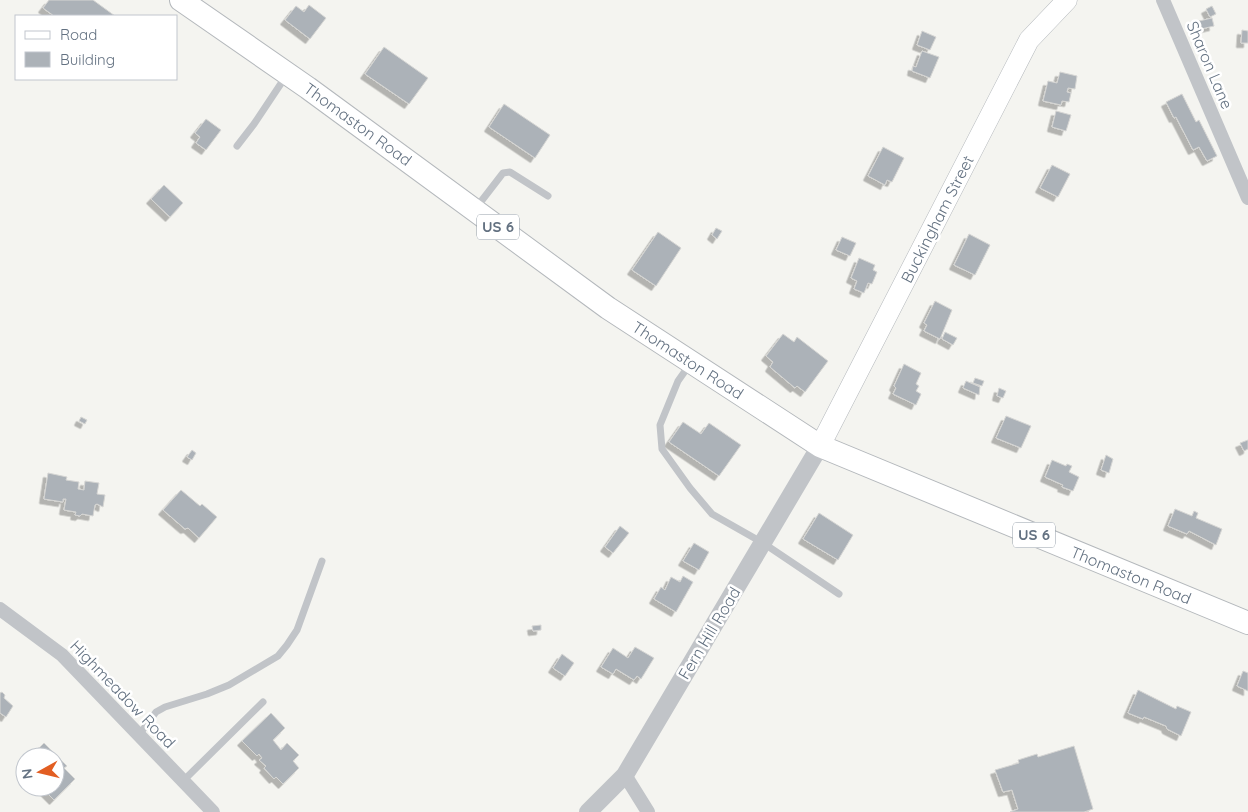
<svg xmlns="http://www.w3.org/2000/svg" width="1248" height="812" viewBox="0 0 1248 812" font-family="Quicksand,sans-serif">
  <defs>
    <filter id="shadow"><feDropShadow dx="-4.5" dy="4.5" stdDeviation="0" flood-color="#0004"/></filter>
  </defs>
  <rect width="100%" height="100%" fill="#f4f4f0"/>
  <g fill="#acb2b8" stroke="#d5d5d3" filter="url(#shadow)">
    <polygon points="49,0 93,0 115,16 54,16 43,8"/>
    <polygon points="309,5 326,18 310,39 285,20 296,6 304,12"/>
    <polygon points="1212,6 1216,14 1210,17 1206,9"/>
    <polygon points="1212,18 1214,26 1201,29 1199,21"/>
    <polygon points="1242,30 1248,31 1248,43 1241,43"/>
    <polygon points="922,31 936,37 930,50 917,45"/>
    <polygon points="384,47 428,78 409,104 365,74"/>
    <polygon points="922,51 939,57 930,78 912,71 913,66 916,67"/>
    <polygon points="1060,72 1077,76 1075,89 1068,88 1067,92 1071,93 1069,102 1062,101 1061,105 1043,101 1048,81 1057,83"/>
    <polygon points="1182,94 1196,122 1199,120 1217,156 1207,161 1199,147 1193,150 1176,117 1174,118 1166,102"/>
    <polygon points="504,104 550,135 535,158 489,127"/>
    <polygon points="1056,111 1071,115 1066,131 1052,127"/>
    <polygon points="206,119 221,130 206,150 196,143 200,137 195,133"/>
    <polygon points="883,147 904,158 892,182 887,180 885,185 868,176"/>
    <polygon points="1052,165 1070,174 1058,197 1040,188"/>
    <polygon points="164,185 183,203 170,217 151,199"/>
    <polygon points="716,228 722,231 717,239 712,235"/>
    <polygon points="658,232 681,248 656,286 632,270"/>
    <polygon points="969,234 990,245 975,275 954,265"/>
    <polygon points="842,237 856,243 850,256 836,250"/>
    <polygon points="859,258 875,265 873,270 877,272 872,284 868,283 864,293 854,289 857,281 851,278"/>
    <polygon points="935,301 952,310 940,339 924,331 927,325 924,323"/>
    <polygon points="945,332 957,338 953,345 942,339"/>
    <polygon points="783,334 794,342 797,337 828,361 805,392 797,386 795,388 770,367 773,362 766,356"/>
    <polygon points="904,364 921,373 916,384 919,386 916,391 921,394 916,405 893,394 896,388 894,386"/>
    <polygon points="975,378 984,381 982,386 973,383"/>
    <polygon points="966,381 980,387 979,395 963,388"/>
    <polygon points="999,388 1006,391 1003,398 997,396"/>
    <polygon points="1006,416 1031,426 1021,448 996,438"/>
    <polygon points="81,417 87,420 85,424 79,421"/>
    <polygon points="683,422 701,434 709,423 741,445 719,476 669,442"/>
    <polygon points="1248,440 1248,449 1244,451 1240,443"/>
    <polygon points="192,450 196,453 192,460 187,457"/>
    <polygon points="1106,455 1113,459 1109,473 1101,470"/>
    <polygon points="1052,460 1066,466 1067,464 1072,466 1069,472 1079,477 1073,491 1062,487 1063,485 1045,477"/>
    <polygon points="48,473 67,477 66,480 79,482 78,489 84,490 85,481 99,483 97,494 105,495 103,507 97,504 95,505 93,516 82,514 80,516 75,515 76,512 64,510 66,499 63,499 63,502 44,499"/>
    <polygon points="181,490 200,506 202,504 217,517 199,538 188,528 185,529 163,510"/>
    <polygon points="1175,509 1192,516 1194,511 1198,513 1196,518 1222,529 1216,545 1189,531 1187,534 1168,526"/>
    <polygon points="819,513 853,535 838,560 803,539"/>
    <polygon points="620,526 629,533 613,553 605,547"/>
    <polygon points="694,543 709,552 699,570 683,561"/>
    <polygon points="683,576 693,582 676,612 654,599 661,587 665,590 671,577 680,582"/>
    <polygon points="541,625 541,630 533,631 532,626"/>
    <polygon points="635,647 654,658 641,679 637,676 634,680 616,669 613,674 601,667 613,648 628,658"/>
    <polygon points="562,654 574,663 565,676 553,668"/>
    <polygon points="1243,671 1248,673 1248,691 1237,686"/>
    <polygon points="1138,690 1176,709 1177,706 1191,712 1181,736 1167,729 1166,726 1144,717 1143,719 1128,713"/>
    <polygon points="2,692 5,695 4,698 13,706 6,717 0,713 0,693"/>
    <polygon points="271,713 285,728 273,740 281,750 287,743 299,755 293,761 299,768 283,784 276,777 274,779 264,768 266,766 259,760 262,758 259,754 257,756 242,741"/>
    <polygon points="44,743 67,766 64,768 75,779 54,800 42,788 55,787 55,757 30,757"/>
    <polygon points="1074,746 1093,809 1084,812 1010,812 1018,809 1012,790 1003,792 995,770 1019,763 1018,760 1037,754 1038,757"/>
  </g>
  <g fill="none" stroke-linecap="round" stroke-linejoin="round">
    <g stroke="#b4b8bc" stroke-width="21">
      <polyline id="secondary" points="820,446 1029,40 1067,0"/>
    </g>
    <g stroke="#b4b8bc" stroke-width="24">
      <polyline id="primary" points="181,0 308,88 608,308 820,446 1248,623"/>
    </g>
    <g stroke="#c1c4c8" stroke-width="7">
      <polyline points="237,146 254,124 286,76"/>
      <polyline points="476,208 503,173 510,172 548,196"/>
      <polyline points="690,364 678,381 660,425 662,449 690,488 712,514 763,543 839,594"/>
      <polyline points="139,735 156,712 165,707 207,694 229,685 278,656 287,645 297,630 322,561"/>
      <polyline points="183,781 263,702"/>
    </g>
    <g stroke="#c1c4c8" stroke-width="14">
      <polyline points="1163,0 1248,198"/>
      <polyline points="0,609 62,655 213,812"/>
      <polyline points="625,775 648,812"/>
    </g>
    <polyline stroke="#c1c4c8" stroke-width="18" points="588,812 625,775 820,446"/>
    <use href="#secondary" stroke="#fff" stroke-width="20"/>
    <use href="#primary" stroke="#fff" stroke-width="22"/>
  </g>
  <g text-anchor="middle" stroke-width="5" stroke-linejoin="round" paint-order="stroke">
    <g fill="#fff" stroke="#929ca7" stroke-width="1">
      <rect x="477" y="214.5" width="42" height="25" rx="4"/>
      <rect x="1013" y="522.5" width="42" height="25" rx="4"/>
    </g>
    <g font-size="15" font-weight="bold" fill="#637181">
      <text x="498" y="232">US 6</text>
      <text x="1034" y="540">US 6</text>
    </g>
    <g font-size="16" fill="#637181" stroke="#fff">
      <text transform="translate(1210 65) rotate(67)" y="6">Sharon Lane</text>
      <text transform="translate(358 124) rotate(36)" y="6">Thomaston Road</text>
      <text transform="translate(937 219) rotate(-63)" y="6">Buckingham Street</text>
      <text transform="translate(688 360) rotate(33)" y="6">Thomaston Road</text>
      <text transform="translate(1131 575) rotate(22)" y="6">Thomaston Road</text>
      <text transform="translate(709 633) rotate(-59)" y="6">Fern Hill Road</text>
      <text transform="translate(123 694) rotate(46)" y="6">Highmeadow Road</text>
    </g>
  </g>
  <rect x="15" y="15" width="162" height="65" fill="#ffffff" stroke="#c1c6cd"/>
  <rect x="25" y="31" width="25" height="8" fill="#ffffff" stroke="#c1c6cd"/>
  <text x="60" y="40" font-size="15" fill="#637181">Road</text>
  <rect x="25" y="52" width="25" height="15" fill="#acb2b8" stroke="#c1c6cd"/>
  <text x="60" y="65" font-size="15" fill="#637181">Building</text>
  <g transform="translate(40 772) rotate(262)"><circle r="24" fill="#ffffff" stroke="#c1c6cd"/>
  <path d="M0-4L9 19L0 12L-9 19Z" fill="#e25e22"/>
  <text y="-8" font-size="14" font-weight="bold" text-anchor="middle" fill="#637181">N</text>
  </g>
</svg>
